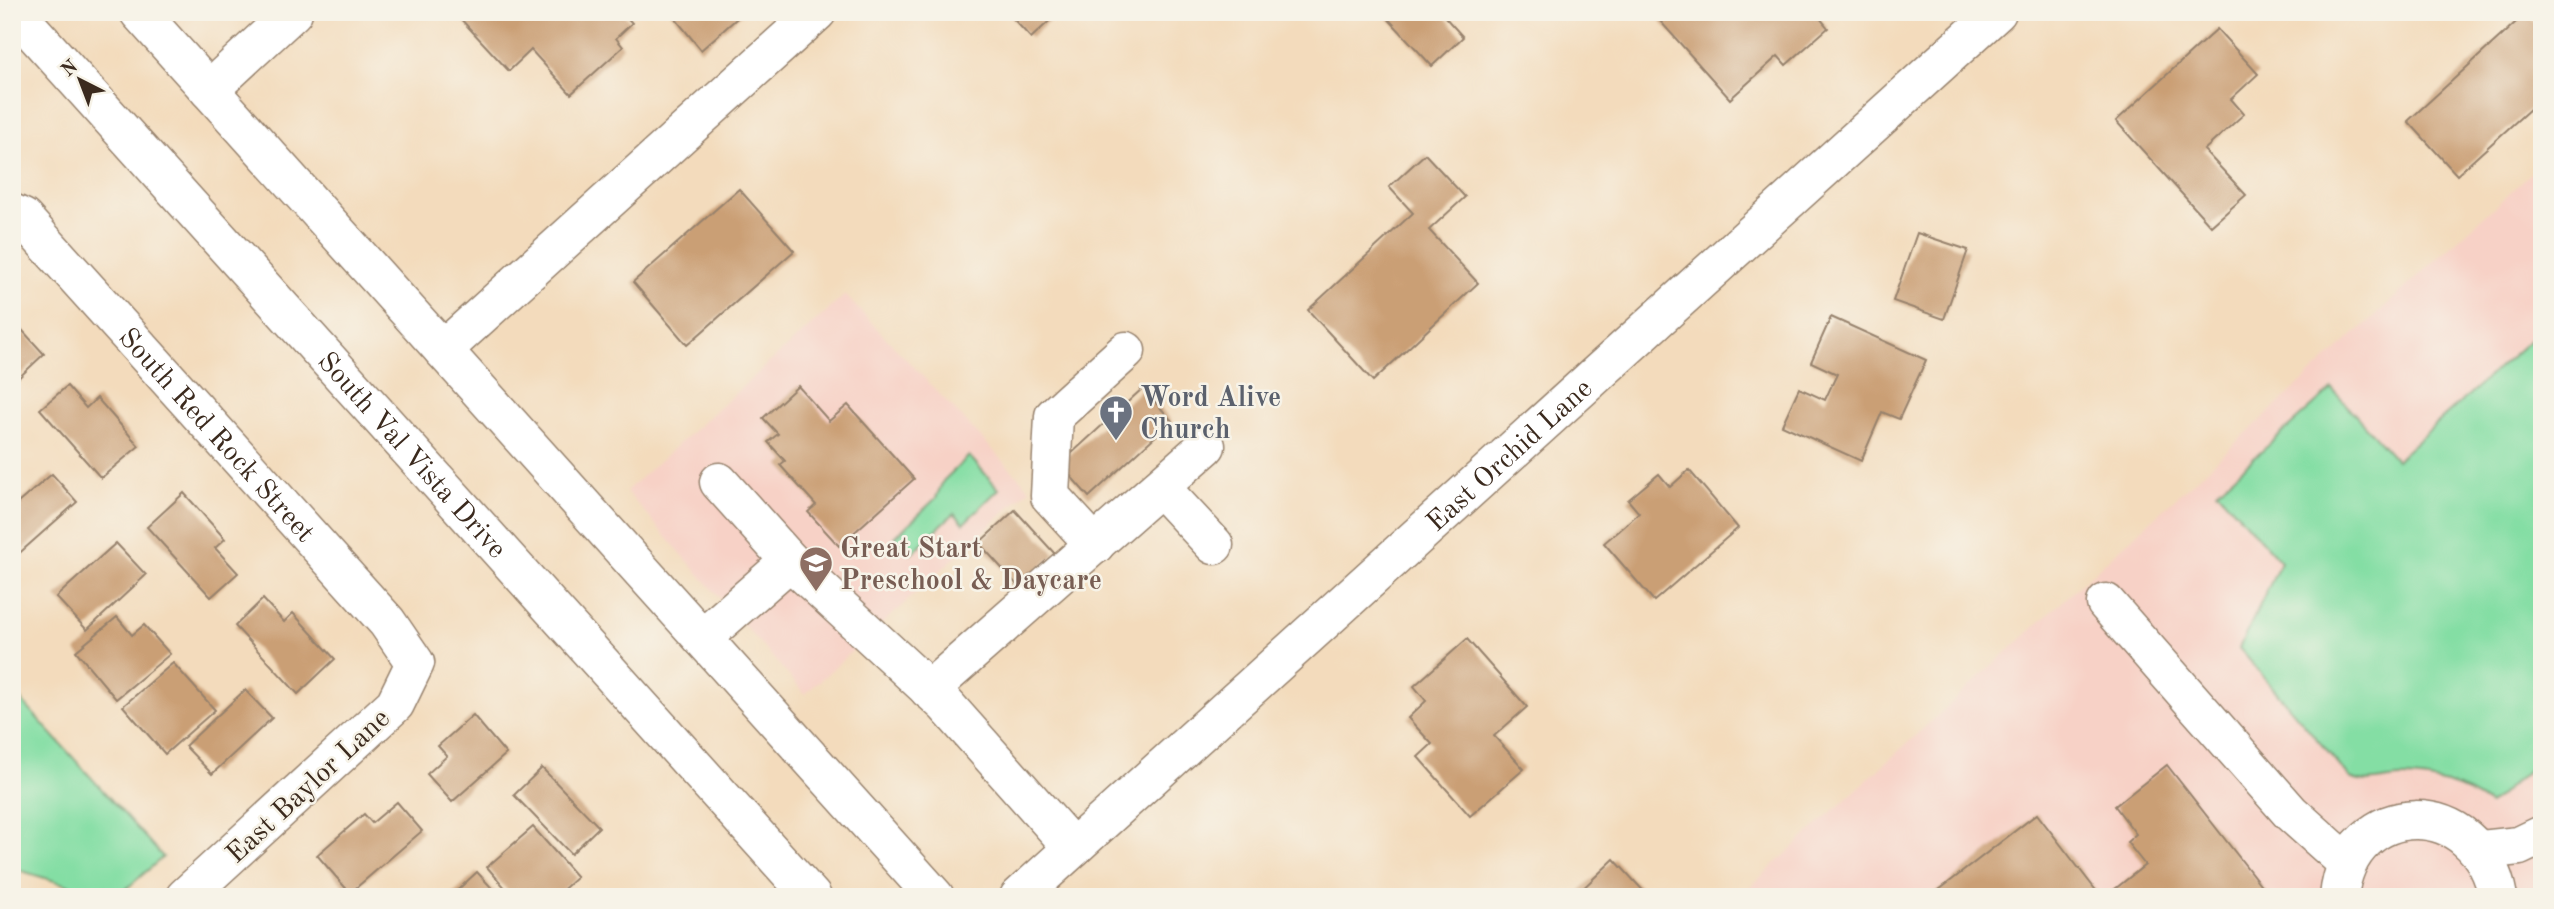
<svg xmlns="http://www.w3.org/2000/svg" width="2554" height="909" viewBox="0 0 2554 909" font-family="'Old Standard TT',serif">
  <rect width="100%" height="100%" fill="#f7f3e8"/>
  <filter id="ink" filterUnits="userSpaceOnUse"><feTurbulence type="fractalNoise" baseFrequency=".0143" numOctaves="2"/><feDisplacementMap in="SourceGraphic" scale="14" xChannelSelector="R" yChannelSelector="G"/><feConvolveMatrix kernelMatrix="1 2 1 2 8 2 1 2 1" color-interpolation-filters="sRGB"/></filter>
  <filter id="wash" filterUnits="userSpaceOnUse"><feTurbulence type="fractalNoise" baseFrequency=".00686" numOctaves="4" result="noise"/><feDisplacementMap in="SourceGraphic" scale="28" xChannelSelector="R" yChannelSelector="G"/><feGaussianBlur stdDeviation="1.57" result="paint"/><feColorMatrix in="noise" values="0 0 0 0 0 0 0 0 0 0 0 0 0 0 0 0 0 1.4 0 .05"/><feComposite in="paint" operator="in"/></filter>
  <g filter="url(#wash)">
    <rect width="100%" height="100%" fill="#f3dbbc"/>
    <g fill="#f7d1c6">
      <polygon points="2542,163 2542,897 1739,897"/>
      <polygon points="845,295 1030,489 805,694 626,491"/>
    </g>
    <g fill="#84dea4" stroke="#608461" stroke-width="2">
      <path d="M 2542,329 L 2542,758 L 2489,805 C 2465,786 2430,777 2399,778 C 2380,779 2368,786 2350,778 L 2239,648 L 2281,562 L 2217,491 L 2332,389 L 2396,460 Z"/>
      <polygon points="969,456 999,489 964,523 954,513 911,554 895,537 936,498 943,481"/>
      <polygon points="12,690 163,857 117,897 107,897 12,868"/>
    </g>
    <g id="blocks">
      <g fill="#ca9f75">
        <polygon points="462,12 622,12 632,23 616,38 623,47 571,94 531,50 509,71 458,16"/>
        <polygon points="670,12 744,12 701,50"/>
        <polygon points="1007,12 1059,12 1031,38"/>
        <polygon points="1382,12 1448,12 1444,16 1463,37 1432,66"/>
        <polygon points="1652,12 1826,12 1820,18 1828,28 1786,65 1778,56 1730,99"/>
        <polygon points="2526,13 2542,30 2542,98 2457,175 2408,121"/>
        <polygon points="2217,29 2258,74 2231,99 2244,114 2204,150 2246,195 2211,226 2116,121"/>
        <polygon points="1425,154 1465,197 1429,230 1478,283 1373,381 1308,310 1413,213 1389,187"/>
        <polygon points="739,189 794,251 687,345 633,282"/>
        <polygon points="1917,233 1968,250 1944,319 1893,301"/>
        <polygon points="1831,317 1926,360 1899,419 1882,412 1861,461 1782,425 1799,388 1825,400 1837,374 1811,362"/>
        <polygon points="12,319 44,354 12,384"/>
        <polygon points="67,386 86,408 97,398 139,446 101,478 40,409"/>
        <polygon points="798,386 829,421 848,405 914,479 839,546 808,512 816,505 780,465 785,461 768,442 778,434 763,418"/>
        <polygon points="1143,388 1172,421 1089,497 1060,464"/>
        <polygon points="1689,470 1738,528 1654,601 1604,543 1639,513 1628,500 1659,474 1670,487"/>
        <polygon points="52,474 77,502 15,557 12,553 12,508"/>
        <polygon points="184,493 225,539 215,548 238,573 211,597 147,527"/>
        <polygon points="1015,510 1055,554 1019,587 979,543"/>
        <polygon points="116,543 146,575 87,630 56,597"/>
        <polygon points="263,599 284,622 293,613 335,659 298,694 235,626"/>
        <polygon points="117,617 132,635 144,625 170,654 116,699 76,651"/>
        <polygon points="1467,639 1527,707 1494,736 1524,769 1470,816 1418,757 1432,744 1408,718 1426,701 1414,686"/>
        <polygon points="173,663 215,710 165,754 123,706"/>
        <polygon points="245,690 272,718 212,774 185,746"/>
        <polygon points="473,715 506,754 452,802 427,774 447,756 438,746"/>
        <polygon points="2167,765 2270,897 2105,897 2145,865 2127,842 2136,834 2115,806"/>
        <polygon points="542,768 599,827 571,854 514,795"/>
        <polygon points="397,802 422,831 350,893 317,855 364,814 372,823"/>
        <polygon points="2037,814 2101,897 1930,897"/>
        <polygon points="533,827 577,877 555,897 513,897 487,867"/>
        <polygon points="1614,859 1649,897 1574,897"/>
        <polygon points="477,872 500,897 450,897"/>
      </g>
    </g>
  </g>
  <g filter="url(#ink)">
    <use href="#blocks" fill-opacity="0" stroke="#97826d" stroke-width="2"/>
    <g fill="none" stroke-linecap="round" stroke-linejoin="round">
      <g stroke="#97826d" stroke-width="41">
        <g id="minor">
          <polyline points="209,90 293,12"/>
          <path id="s1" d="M 12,213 L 23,218 L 387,622 L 415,663 L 395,704 L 185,897"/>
          <polyline points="443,350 817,12"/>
          <polyline points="719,482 790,561"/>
          <polyline points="1160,487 1214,545"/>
          <polyline points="1095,545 1050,496 1054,416 1126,351"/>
          <polyline points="2106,603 2291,813 2347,863"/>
          <polyline points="702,638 790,561 945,704 1073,848"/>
          <polyline points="929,690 1206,446"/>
          <polyline points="2481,850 2519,846 2542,835"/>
          <path id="s2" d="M 1019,897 L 1997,12"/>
          <path d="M 2339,897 C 2349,796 2479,793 2498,897"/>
        </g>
      </g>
      <g stroke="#97826d" stroke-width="41">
        <g id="major">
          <path id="s3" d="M 15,12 L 812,897"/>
          <polyline points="139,12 935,897"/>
        </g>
      </g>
      <use href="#minor" stroke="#fff" stroke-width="38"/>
      <use href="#major" stroke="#fff" stroke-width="38"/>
    </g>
  </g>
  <defs>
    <g id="church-pin" transform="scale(1.75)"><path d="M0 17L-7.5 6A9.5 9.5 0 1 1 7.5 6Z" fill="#6b7280" stroke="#f7f3e8"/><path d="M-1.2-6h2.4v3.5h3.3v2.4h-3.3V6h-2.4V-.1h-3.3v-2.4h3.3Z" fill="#fff"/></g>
    <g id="school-pin" transform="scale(1.75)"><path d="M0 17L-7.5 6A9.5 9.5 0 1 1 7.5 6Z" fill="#8d6e63" stroke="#f7f3e8"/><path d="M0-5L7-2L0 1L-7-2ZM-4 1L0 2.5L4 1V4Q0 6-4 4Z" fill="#fff"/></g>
  </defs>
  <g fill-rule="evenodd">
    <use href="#church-pin" x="1116" y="412"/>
    <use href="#school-pin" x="816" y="563"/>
  </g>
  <g text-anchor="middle" stroke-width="5" stroke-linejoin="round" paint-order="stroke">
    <g font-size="28" font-weight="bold" fill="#5b616d" stroke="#f7f3e8" text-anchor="start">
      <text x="1140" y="406">Word Alive<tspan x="1140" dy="32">Church</tspan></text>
    </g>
    <g font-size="28" fill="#3b2a1e" stroke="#f7f3e8">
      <text dy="10" stroke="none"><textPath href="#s1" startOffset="303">South Red Rock Street</textPath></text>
      <text dy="10" stroke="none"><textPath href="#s2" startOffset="660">East Orchid Lane</textPath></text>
      <text dy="10" stroke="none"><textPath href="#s3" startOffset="595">South Val Vista Drive</textPath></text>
      <text transform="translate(307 785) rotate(-43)" y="10">East Baylor Lane</text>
    </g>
    <g font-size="28" font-weight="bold" fill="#785e54" stroke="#f7f3e8" text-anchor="start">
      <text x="840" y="557">Great Start<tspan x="840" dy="32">Preschool &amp; Daycare</tspan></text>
    </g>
  </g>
  <rect width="2554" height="909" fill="none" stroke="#f7f3e8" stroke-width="42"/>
  <g transform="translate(80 80) rotate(318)" stroke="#f7f3e8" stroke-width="5" paint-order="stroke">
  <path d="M0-5L12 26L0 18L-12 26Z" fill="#3b2a1e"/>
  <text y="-10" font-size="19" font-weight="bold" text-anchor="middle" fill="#3b2a1e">N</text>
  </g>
</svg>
